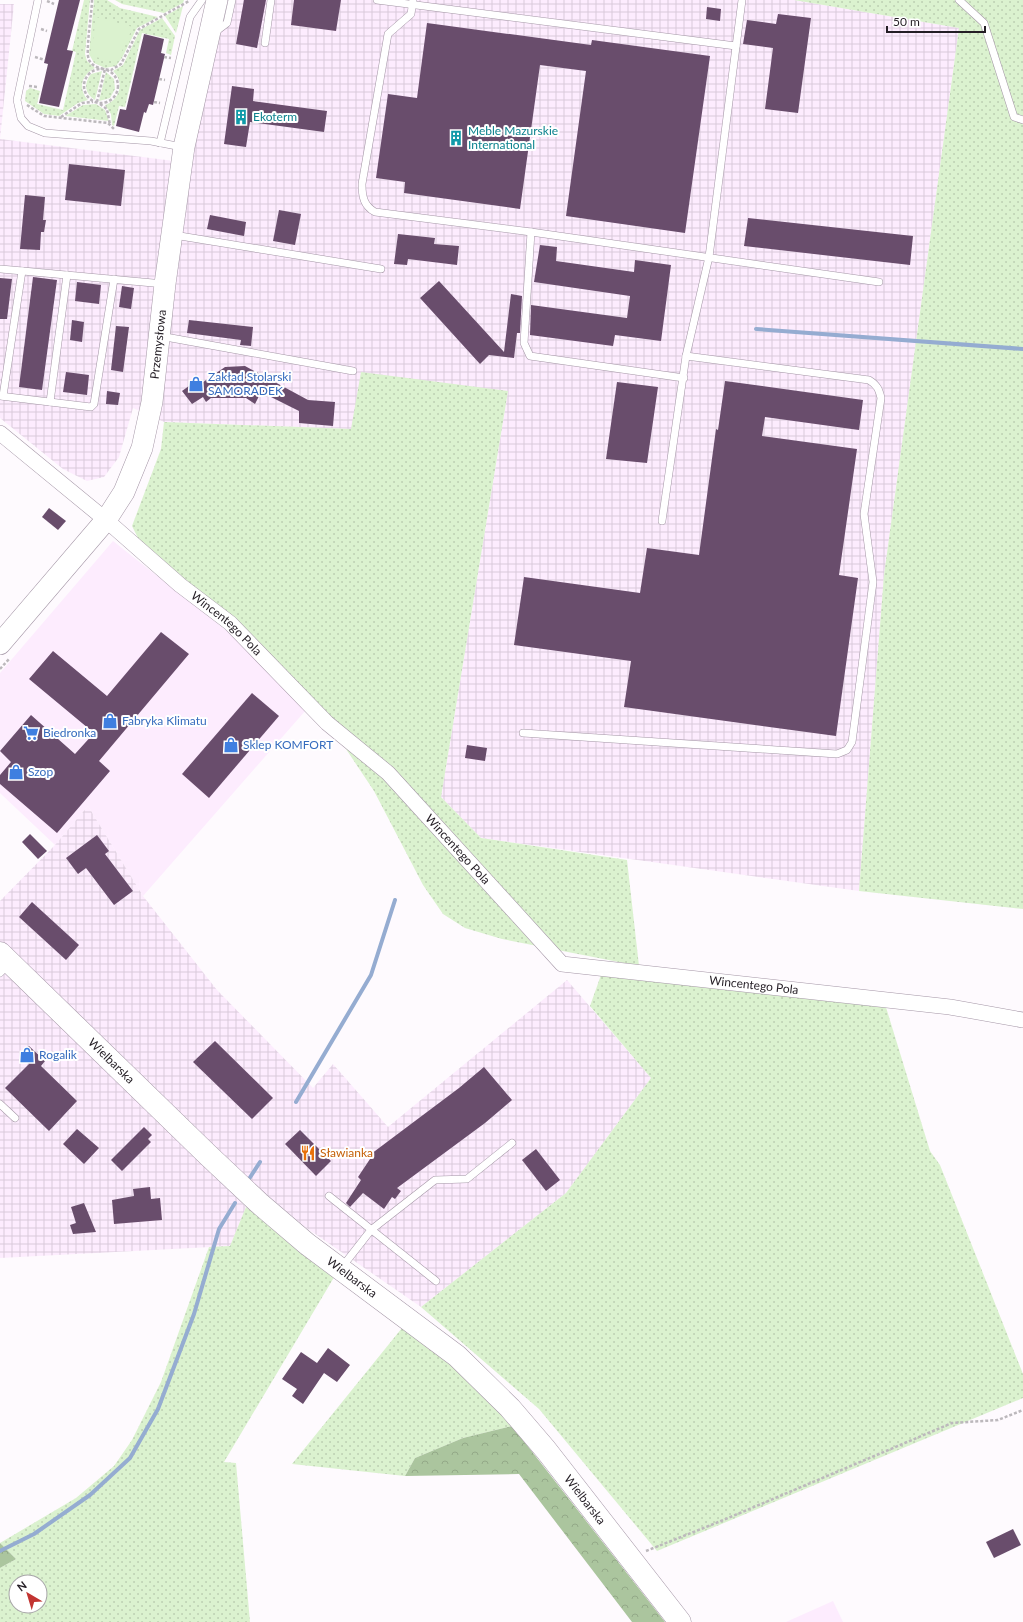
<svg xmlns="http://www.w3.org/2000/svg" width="1023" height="1622" viewBox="0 0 1023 1622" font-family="Lato,sans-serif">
  <defs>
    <pattern id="industrial-grid" width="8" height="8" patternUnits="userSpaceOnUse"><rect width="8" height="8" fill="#fdecfe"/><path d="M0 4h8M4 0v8" fill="none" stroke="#d9cada"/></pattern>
    <pattern id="grass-dots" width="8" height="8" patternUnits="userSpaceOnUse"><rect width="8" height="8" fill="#dbf2cf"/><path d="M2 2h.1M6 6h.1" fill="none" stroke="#bccfb2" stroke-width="1.8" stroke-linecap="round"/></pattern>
    <pattern id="forest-crowns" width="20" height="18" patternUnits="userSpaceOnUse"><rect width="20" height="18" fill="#abc59e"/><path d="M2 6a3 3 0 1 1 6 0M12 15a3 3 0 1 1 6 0" fill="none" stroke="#93a988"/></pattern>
  </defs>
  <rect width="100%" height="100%" fill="#fefafe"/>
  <g fill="#fdecfe">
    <polygon points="113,541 233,636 306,710 143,896 88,806 55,845 0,793 0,673"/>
    <polygon points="833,1601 843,1622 786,1622"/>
  </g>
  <g fill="url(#industrial-grid)">
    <polygon points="217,0 794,0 959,28 884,575 859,891 481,838 441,797 508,391 351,429 164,422 133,408 119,457 104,477 87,481 63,469 0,418 0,4 14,4 0,139 182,162"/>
    <polygon points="88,806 143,896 217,990 313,1088 333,1064 388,1127 567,980 651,1078 566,1193 421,1307 305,1227 227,1161 0,943 0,901 55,845"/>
    <polygon points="0,968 246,1207 230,1246 0,1258"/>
  </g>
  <g fill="url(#grass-dots)" fill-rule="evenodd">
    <path d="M 84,0 L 90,0 L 85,54 L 87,61 L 95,68 C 81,75 78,89 88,100 L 78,103 L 59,116 L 44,114 L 25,101 L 26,91 L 30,88 L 40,91 L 37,104 L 63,110 L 76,52 L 72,51 Z"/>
    <polygon points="94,0 107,0 120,8 158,17 137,28 122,58 116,66 105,68 94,63 89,54"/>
    <polygon points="115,0 184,0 183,3 164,13 122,4"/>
    <polygon points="794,0 1023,0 1023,909 859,891 884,575 959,28"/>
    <polygon points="183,6 176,33 165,16"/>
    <path d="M 162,18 L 175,36 L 171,55 L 166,53 L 169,39 L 142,33 L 125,107 L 119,106 L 114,126 L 112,125 L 111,114 L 105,105 C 120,100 125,82 113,71 L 123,65 L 140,30 Z"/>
    <path d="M 102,71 L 95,100 C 85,94 83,84 91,74 Z"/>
    <polygon points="106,72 114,79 115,89 110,98 99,101"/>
    <polygon points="96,104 105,110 109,121 65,116 83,105"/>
    <polygon points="361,372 508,391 441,797 481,838 627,860 639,966 502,939 465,928 443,914 423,885 374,791 346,749 299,685 138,538 132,526 161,449 164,422 351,429"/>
    <polygon points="601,975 885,1004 930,1151 940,1165 1023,1374 1023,1398 657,1551 539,1409 421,1307 566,1193 651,1078 590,1006"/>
    <path d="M 246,1207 L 336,1274 L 224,1462 L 236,1463 L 250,1622 L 0,1622 L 0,1568 L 16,1559 L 0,1543 L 76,1498 L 114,1466 L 132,1440 L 161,1382 L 209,1247 L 230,1246 ZM 16,1582 L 40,1582 L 40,1606 L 16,1606 Z"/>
    <polygon points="406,1323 486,1397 512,1426 463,1438 415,1458 405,1476 292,1464"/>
  </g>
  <g fill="url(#forest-crowns)">
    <polygon points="512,1426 665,1622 632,1622 519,1474 405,1476 415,1458 463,1438"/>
    <polygon points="0,1543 16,1559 0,1568"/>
  </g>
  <polygon fill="#dbf2cf" points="96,17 133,27 117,62 91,56"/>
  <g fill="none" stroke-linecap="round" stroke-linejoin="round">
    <g stroke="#95acd1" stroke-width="4">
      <polyline points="756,329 1023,349"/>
      <polyline points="296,1102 371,975 395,900"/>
      <polyline points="249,1179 260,1162"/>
      <polyline points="0,1551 34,1534 90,1495 130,1458 158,1409 194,1314 219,1229 235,1203"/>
    </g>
  </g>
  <g fill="#694d6c">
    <polygon points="59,0 80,0 67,50 73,51 59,107 39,103 48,64 44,63"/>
    <polygon points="244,0 266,0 257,48 236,44"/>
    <polygon points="294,0 341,0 336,31 291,25"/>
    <polygon points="707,7 721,9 720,21 706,19"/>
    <polygon points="778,14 811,18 798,113 765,109 773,48 743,44 747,20 776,24"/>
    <polygon points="427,23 591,45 592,40 710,56 685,233 566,216 586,71 540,65 520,209 404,193 405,182 376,178 388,94 417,98"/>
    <polygon points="144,34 164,39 161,53 165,54 153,105 149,104 146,113 144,112 139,132 116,126 120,109 126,110"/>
    <polygon points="232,86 254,89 253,101 327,111 324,132 250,122 246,147 224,144"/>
    <polygon points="69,164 125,170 121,206 65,200"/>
    <polygon points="25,195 45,197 43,220 46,220 44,232 41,232 40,250 20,249"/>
    <polygon points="279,210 301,214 295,245 273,241"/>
    <polygon points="210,215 246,222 244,236 207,229"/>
    <polygon points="748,218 913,236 910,265 744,246"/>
    <polygon points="398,234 435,238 434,244 459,246 457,265 408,259 407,265 394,264"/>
    <polygon points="540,245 557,247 556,261 634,272 635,260 671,265 661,341 615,335 613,346 530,335 531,305 627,318 630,296 534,282"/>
    <polygon points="33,277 57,280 42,390 19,387"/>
    <polygon points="0,278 12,279 7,319 0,319"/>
    <polygon points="439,281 504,352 511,294 522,296 520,333 517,333 514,358 489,355 480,364 420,298"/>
    <polygon points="77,282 101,285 99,304 75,301"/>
    <polygon points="122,286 134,288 131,309 119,307"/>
    <polygon points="72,320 84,322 82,342 70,340"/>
    <polygon points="189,320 253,327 251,346 240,345 241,340 187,333"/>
    <polygon points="116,326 129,327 123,372 111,370"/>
    <polygon points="245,366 308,400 335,402 333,426 299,423 299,411 261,392 255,404 246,398 211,398 206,402 203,397 192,404 182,391 193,383 196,387 225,367"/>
    <polygon points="66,372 89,375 87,395 63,392"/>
    <polygon points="725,381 863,400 859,430 765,417 762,436 857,449 839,575 858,578 836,736 624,707 631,661 514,645 524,577 640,593 647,548 699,555 716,429 718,430"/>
    <polygon points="617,382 658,387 647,463 606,459"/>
    <polygon points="107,391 120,393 118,405 106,404"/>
    <polygon points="49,508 66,521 58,530 42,517"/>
    <polygon points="161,632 189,654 99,761 110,771 57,833 0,784 0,775 11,762 0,751 31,715 75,754 94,733 29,679 53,651 107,696"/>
    <polygon points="252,693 279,716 209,798 182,774"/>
    <polygon points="467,745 487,748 485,761 465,758"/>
    <polygon points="30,834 47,851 38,859 22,842"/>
    <polygon points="97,835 109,851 105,854 133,891 114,905 86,868 78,874 66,858"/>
    <polygon points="32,902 79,945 66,960 19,917"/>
    <polygon points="215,1041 273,1098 252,1119 193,1062"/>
    <polygon points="29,1046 45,1061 41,1066 77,1101 49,1131 5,1088 29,1064 20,1055"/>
    <polygon points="484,1067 512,1100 485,1123 397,1188 401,1191 395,1199 392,1197 384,1209 363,1193 350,1207 346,1203 361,1180 358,1177 370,1159 367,1157 459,1088"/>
    <polygon points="144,1127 152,1135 148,1139 151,1142 122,1171 111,1160"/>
    <polygon points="77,1129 99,1148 84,1164 63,1144"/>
    <polygon points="300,1130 331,1161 316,1176 285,1144"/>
    <polygon points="536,1149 560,1180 546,1191 522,1160"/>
    <polygon points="150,1187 151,1199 160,1198 162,1220 114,1224 112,1200 134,1196 133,1189"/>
    <polygon points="84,1203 96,1232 73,1234 70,1225 76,1223 71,1207"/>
    <polygon points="328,1348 350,1365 337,1382 324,1373 303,1404 292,1396 297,1389 282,1379 301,1352 317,1363"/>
    <polygon points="1013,1529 1021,1545 994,1558 986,1542"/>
  </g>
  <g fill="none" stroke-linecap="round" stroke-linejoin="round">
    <g stroke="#a496a6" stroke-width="8">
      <g id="lane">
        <polyline points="38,0 17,100 21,118 28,126 45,133 151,141 182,147"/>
        <polyline points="377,0 736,46"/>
        <path d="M 413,0 L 411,14 L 388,34 L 362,184 C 362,197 364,206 375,212 L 531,232 L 879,282"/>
        <polyline points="959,0 984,23 1014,117 1023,120"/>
        <polyline points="214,33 227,23 232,0"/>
        <polyline points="265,43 271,0"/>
        <polyline points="160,143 190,17 202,0"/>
        <polyline points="531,232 524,343 530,356 684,378"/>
        <polyline points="174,235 381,269"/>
        <polyline points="1,269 164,284"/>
        <polyline points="160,336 353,371"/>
        <polyline points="0,396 91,407 94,404 114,279"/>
        <polyline points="3,396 22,271"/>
        <polyline points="50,402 67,275"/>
        <polyline points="662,521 686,356 709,257 742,0"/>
        <path d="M 523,733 L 837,754 L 847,750 L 852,742 L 873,582 L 864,514 L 881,398 C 879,389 877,385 869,380 L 686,356"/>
        <polyline points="0,973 8,965"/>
        <polyline points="0,1104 15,1118"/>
        <polyline points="329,1196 436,1281"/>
        <polyline points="342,1267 371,1230 435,1180 467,1179 512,1143"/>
      </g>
    </g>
    <g stroke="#a496a6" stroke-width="16">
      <g id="street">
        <path id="s1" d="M 0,433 L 106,520 L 180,585 L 230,623 L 327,723 L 388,773 L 562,964 L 950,1007 L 1023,1020"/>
      </g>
    </g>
    <g stroke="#a496a6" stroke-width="22">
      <g id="secondary">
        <path id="s2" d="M 0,644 L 106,520 L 124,492 L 142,448 L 152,402 L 165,284 L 184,147 L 217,0"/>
      </g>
    </g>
    <g stroke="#a496a6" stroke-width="23">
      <g id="primary">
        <path id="s3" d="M 0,953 L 209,1156 L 259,1203 L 307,1244 L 457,1356 L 510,1408 L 546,1450 L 680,1622"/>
      </g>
    </g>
    <g stroke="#bcb8bc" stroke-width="2.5" stroke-dasharray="3 2" stroke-linecap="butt">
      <path d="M 92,0 C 92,12 85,53 89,60 C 93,68 103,69 111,70 L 121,64 L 139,29 L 189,1"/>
      <polyline points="47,1 54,4"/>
      <polyline points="41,29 47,31"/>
      <polyline points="35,57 45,60"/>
      <polyline points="164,57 171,58"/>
      <circle cx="101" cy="86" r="17"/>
      <polyline points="159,79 165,80"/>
      <polyline points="29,86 38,87"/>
      <polyline points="97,102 105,69"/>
      <polyline points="154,102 160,103"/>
      <polyline points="100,104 107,109 110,125"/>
      <polyline points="27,105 44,116 108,123 114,129"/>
      <polyline points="61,117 82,103 93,102"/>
      <polyline points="0,669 9,659"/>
      <polyline points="646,1551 721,1521 952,1423 998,1420 1023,1410"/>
    </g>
    <use href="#lane" stroke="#fff" stroke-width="7"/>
    <use href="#street" stroke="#fff" stroke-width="15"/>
    <use href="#secondary" stroke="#fff" stroke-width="21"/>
    <use href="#primary" stroke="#fff" stroke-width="22"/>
  </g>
  <defs>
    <g id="building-bare" transform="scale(1.2)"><path d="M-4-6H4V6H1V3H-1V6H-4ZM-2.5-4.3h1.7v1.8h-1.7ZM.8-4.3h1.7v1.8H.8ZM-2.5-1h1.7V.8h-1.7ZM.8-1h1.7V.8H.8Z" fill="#0f9aa8" stroke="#fff" stroke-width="2.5" paint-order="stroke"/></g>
    <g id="shop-bare" transform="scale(1.2)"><path d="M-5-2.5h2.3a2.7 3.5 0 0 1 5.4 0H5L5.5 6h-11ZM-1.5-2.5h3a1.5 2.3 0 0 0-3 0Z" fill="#3f7fe0" stroke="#fff" stroke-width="2.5" paint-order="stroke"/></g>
    <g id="supermarket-bare" transform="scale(1.2)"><path d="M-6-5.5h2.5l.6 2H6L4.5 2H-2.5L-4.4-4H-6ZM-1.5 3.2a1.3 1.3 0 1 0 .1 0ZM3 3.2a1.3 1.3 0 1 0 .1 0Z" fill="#3f7fe0" stroke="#fff" stroke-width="2.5" paint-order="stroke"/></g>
    <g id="restaurant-bare" transform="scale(1.2)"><path d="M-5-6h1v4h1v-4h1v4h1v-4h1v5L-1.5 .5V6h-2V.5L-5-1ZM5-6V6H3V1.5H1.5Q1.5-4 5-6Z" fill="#e8710a" stroke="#fff" stroke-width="2.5" paint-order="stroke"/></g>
  </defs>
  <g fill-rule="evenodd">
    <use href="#building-bare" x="241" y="117"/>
    <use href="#building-bare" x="456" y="138"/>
    <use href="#shop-bare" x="196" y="384"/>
    <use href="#shop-bare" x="110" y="721"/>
    <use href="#supermarket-bare" x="31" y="733"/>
    <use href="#shop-bare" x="231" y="745"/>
    <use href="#shop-bare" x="16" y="772"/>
    <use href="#shop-bare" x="27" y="1055"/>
    <use href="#restaurant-bare" x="308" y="1153"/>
  </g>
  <g text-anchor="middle" stroke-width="4" stroke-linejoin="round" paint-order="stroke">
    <g font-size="12" fill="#0d838f" stroke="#fff" text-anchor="start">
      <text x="253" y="121">Ekoterm</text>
      <text x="468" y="135">Meble Mazurskie<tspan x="468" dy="14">International</tspan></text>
    </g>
    <g font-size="12" fill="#241e25" stroke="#fff">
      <text dy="4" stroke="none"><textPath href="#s2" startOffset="349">Przemysłowa</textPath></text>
      <text dy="4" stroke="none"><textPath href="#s1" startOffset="296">Wincentego Pola</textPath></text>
      <text dy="4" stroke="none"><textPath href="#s1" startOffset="620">Wincentego Pola</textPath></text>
      <text dy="4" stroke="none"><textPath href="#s1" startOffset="968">Wincentego Pola</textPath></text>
      <text dy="4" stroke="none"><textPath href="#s3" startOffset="155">Wielbarska</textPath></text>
      <text dy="4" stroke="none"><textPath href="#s3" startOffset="479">Wielbarska</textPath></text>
      <text dy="4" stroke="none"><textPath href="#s3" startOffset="803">Wielbarska</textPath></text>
    </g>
    <g font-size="12" fill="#366cbe" stroke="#fff" text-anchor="start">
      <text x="208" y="381">Zakład Stolarski<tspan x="208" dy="14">SAMORADEK</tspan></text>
      <text x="122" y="725">Fabryka Klimatu</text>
      <text x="43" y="737">Biedronka</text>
      <text x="243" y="749">Sklep KOMFORT</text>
      <text x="28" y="776">Szop</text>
      <text x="39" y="1059">Rogalik</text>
    </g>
    <g font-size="12" fill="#c56008" stroke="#fff" text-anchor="start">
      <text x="320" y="1157">Sławianka</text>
    </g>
  </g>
  <g transform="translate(28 1594) rotate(322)"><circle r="19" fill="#ffffff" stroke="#a7a5a8"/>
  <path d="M0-3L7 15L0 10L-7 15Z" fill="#c23431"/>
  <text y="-6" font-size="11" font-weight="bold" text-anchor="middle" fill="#241e25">N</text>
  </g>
  <path d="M887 26v6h98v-6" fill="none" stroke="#241e25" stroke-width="2"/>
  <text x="893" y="26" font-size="12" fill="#241e25" stroke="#ffffff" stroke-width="3" paint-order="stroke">50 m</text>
</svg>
